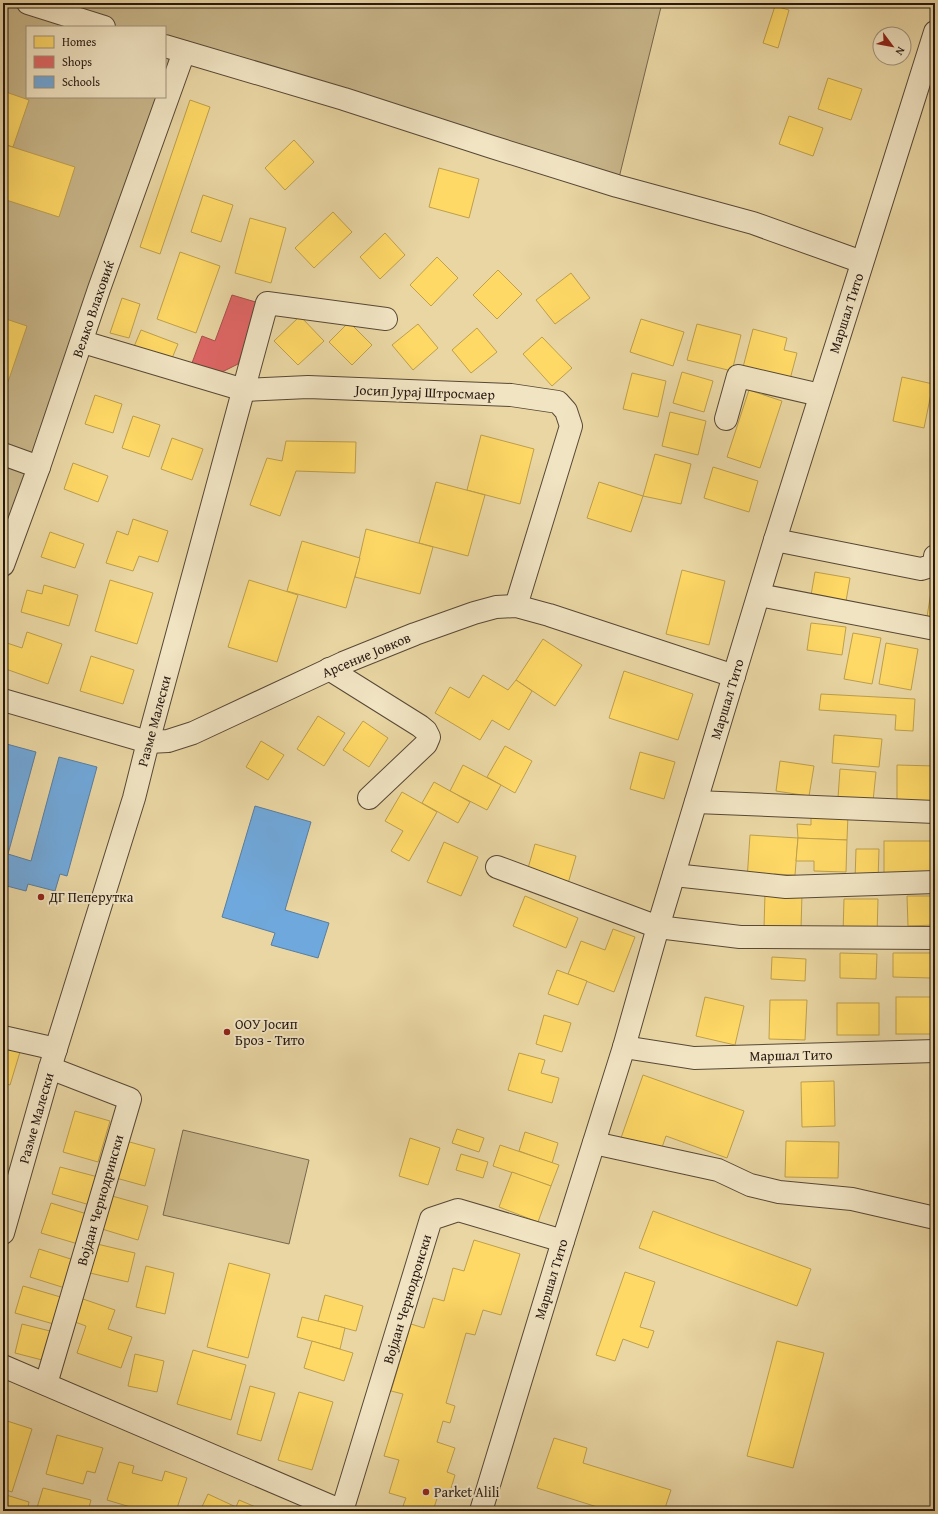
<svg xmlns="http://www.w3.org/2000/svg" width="938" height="1514" viewBox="0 0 938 1514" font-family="'Gentium Book Plus',serif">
  <rect width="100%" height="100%" fill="#e9d6a3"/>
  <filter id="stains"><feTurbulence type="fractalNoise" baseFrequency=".005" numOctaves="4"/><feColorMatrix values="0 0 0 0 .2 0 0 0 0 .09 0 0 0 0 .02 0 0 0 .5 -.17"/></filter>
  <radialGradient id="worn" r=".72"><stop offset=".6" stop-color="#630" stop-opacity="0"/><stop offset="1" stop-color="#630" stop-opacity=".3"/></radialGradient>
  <g fill="#c8b68a" stroke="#77674e" fill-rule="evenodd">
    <path d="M 3,3 L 662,3 L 617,186 L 184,53 L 3,565 ZM 27,27 L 165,27 L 165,97 L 27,97 Z"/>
    <polygon points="183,1130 309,1160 289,1244 163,1215"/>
  </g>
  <g fill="#ffd966" stroke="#be9f4c">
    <polygon points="775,6 789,10 778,48 763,43"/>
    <polygon points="828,78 862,89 851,120 818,109"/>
    <polygon points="3,91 29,100 13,147 3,144"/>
    <polygon points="190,100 210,107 160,254 140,247"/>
    <polygon points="789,116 823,128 813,156 779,144"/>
    <polygon points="294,140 314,162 285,190 265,168"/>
    <polygon points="3,144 75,167 59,217 3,199"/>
    <polygon points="439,168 479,179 469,218 429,207"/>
    <polygon points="203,195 233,205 221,242 191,232"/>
    <polygon points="333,212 352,232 314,268 295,248"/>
    <polygon points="250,218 286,228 271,283 235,273"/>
    <polygon points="385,233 405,255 380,279 360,257"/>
    <polygon points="180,252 220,266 196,333 157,319"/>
    <polygon points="437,257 458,278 431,306 410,285"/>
    <polygon points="498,270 522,294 497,319 473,295"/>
    <polygon points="571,273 590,298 555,324 536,300"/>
    <polygon points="122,298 140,304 129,338 110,333"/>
    <polygon points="300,316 324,341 298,365 274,341"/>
    <polygon points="3,318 27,326 8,382 3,380"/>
    <polygon points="641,319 684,332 673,366 630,352"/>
    <polygon points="349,322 372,345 352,365 329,342"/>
    <polygon points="418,324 438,348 413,370 392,345"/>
    <polygon points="697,324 741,335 732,371 687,360"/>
    <polygon points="477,328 497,352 471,373 452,350"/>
    <polygon points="753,329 787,338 784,350 797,353 789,383 742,371"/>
    <polygon points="141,330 178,344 170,363 133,349"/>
    <polygon points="542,337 572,368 552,386 523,354"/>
    <polygon points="682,372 713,381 704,412 673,403"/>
    <polygon points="632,373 666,381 658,417 623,409"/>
    <polygon points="902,377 933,384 924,428 893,421"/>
    <polygon points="749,390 782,401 760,468 727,457"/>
    <polygon points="95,395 122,404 113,433 85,424"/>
    <polygon points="670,412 706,421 698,455 662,446"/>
    <polygon points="133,416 160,425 149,457 122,448"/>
    <polygon points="481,435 534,449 520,504 467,490"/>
    <polygon points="172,438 203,449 192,480 161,469"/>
    <polygon points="286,441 356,442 355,473 296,471 280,516 250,505 267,458 282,461"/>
    <polygon points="655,454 691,464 681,504 643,496"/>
    <polygon points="73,463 108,476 98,502 64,489"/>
    <polygon points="713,467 758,481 749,512 704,498"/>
    <polygon points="436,482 485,495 468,556 419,543"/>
    <polygon points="599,482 643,496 631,532 587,518"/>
    <polygon points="133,519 168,531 158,562 139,556 133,571 106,563 117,531 128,535"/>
    <polygon points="366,529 433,547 420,594 355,577"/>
    <polygon points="50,532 84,544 75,568 41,557"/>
    <polygon points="302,541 360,558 346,608 287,591"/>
    <polygon points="682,570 725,581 709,645 666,634"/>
    <polygon points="815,572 850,578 845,607 810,601"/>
    <polygon points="110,580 153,593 137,644 95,631"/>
    <polygon points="249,580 298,595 277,662 228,647"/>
    <polygon points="44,585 78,595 69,626 21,612 27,590 42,594"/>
    <polygon points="931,592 935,592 935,624 926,623"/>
    <polygon points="811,623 846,627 842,655 807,650"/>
    <polygon points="27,632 62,644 48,684 3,668 4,642 22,648"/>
    <polygon points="853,633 881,638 872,684 844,679"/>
    <polygon points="543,639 582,665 555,706 516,680"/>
    <polygon points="886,643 918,649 911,690 879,684"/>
    <polygon points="91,656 134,670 123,704 80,691"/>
    <polygon points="624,671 693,694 678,740 609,718"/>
    <polygon points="483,675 508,690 516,680 532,691 509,730 492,720 480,740 435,713 450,687 469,698"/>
    <polygon points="821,694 915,699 913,731 895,730 896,715 819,710"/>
    <polygon points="318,716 345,733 324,766 297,749"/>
    <polygon points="363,721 388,738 369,767 343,750"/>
    <polygon points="834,735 882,739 879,767 832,763"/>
    <polygon points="261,741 284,755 268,780 246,767"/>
    <polygon points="505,746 532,761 515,793 487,777"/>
    <polygon points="640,752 675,762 664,799 630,789"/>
    <polygon points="780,761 814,766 809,796 776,791"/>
    <polygon points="463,765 501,785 487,810 450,791"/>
    <polygon points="897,765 935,766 935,803 897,802"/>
    <polygon points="840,769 876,772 873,801 838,798"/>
    <polygon points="434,782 470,802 458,823 422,803"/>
    <polygon points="402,792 437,812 409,861 391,851 403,831 385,821"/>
    <polygon points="811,813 848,814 847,840 798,838 797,824 811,825"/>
    <polygon points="750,835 798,838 795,875 774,874 773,882 747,880"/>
    <polygon points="798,838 847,840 846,872 814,871 814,861 796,861"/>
    <rect x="884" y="841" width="51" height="38"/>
    <polygon points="444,842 478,857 461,896 427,882"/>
    <polygon points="535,844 576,856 567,887 526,875"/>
    <polygon points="856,849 879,849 878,881 855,880"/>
    <polygon points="765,893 802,894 801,929 764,928"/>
    <polygon points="525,896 578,918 566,948 513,926"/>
    <polygon points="907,896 935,896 935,925 908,926"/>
    <polygon points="844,899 878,899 877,935 843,934"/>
    <polygon points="613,929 635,937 614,992 568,974 581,941 605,950"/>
    <polygon points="840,953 877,954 876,979 840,978"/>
    <polygon points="893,953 931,953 931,978 893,977"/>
    <polygon points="772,957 806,959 805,981 771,979"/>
    <polygon points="557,970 587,981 578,1005 548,994"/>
    <polygon points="705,997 744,1006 735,1045 696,1036"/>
    <rect x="896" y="997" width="39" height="37"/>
    <polygon points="770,1000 807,1000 805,1040 769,1039"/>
    <rect x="837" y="1003" width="42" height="32"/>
    <polygon points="544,1015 571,1023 562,1052 536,1044"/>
    <polygon points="3,1047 20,1052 10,1085 3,1083"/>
    <polygon points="519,1053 545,1060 541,1073 559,1078 552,1103 508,1090"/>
    <polygon points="643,1075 744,1111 727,1158 666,1136 660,1153 621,1138"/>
    <polygon points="834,1081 835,1126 802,1127 801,1082"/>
    <polygon points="3,1110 7,1112 3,1126"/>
    <polygon points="75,1111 110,1121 98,1162 63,1152"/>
    <polygon points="457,1129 484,1138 479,1152 452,1143"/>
    <polygon points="525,1132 558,1143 552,1163 519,1151"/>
    <polygon points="410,1138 440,1148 428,1185 399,1176"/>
    <polygon points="126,1141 155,1149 145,1186 116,1178"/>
    <polygon points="786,1141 839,1142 838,1178 785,1177"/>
    <polygon points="500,1145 559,1165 551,1186 493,1166"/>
    <polygon points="461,1154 488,1162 483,1178 456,1170"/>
    <polygon points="60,1167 98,1177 90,1205 52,1194"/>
    <polygon points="512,1172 551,1186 538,1222 499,1207"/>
    <polygon points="112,1196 148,1206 138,1240 102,1229"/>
    <polygon points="51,1203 87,1214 78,1244 41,1233"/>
    <polygon points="653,1211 811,1269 797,1306 639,1248"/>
    <polygon points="474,1240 520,1254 501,1315 483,1310 475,1335 466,1333 446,1403 455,1406 450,1423 443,1421 437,1442 455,1448 447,1472 455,1475 449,1495 439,1492 433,1511 419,1511 403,1506 406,1498 389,1493 399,1460 384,1456 403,1394 391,1391 411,1324 424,1328 433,1298 444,1301 453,1268 464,1271"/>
    <polygon points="97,1244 135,1253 128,1282 90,1273"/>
    <polygon points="39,1249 74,1260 65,1288 30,1277"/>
    <polygon points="229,1263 270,1274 248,1358 207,1347"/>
    <polygon points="146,1266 174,1273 165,1314 136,1307"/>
    <polygon points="625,1272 655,1282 640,1327 654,1331 648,1348 623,1339 615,1361 596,1355"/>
    <polygon points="23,1286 64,1298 57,1325 15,1313"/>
    <polygon points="325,1295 363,1306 356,1331 318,1321"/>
    <polygon points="83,1299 115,1310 108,1329 132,1337 121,1368 77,1353 86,1326 75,1322"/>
    <polygon points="302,1317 345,1328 340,1349 297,1337"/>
    <polygon points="22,1324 54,1332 46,1361 15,1353"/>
    <polygon points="312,1341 353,1353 344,1381 304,1368"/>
    <polygon points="777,1341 824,1353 793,1468 747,1456"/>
    <polygon points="193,1350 246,1365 231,1420 177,1404"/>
    <polygon points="135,1354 164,1361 157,1392 128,1386"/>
    <polygon points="250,1386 275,1393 261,1441 237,1434"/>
    <polygon points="299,1392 333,1402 312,1470 278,1460"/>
    <polygon points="4,1420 32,1429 12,1492 3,1489"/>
    <polygon points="57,1435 103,1448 95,1473 87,1471 83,1484 46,1474"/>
    <polygon points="554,1438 587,1448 583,1463 671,1490 664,1511 610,1511 537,1488"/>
    <polygon points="119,1462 134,1466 132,1473 162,1481 165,1471 187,1478 176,1511 144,1511 107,1500"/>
    <polygon points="43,1488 91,1500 88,1511 36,1511"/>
    <polygon points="3,1494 29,1502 27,1511 3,1511"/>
    <polygon points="208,1494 236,1507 239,1500 265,1511 200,1511"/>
  </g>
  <polygon fill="#e06666" stroke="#a84f4c" points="232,295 259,303 238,364 222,372 192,363 202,336 215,341"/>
  <g fill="#6fa8dc" stroke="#597d9f">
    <polygon points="3,743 36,752 8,854 31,861 59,757 97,767 67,876 60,874 55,891 28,884 26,891 3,885"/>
    <polygon points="255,806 311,822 285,910 329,923 318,958 271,945 275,933 222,917"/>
  </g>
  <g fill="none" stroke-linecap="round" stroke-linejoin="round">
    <g stroke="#574836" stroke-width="24">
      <g id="minor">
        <polyline points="28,3 104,27"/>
        <polyline points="165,46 344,99 492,147 617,186 753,223 862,262"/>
        <polyline points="83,342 244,390 308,387 511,395 558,402 566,411 571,426 516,606"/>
        <polyline points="726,419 738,376 820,395"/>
        <polyline points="3,454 39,467"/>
        <polyline points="775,540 921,569 934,565 935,556"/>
        <polyline points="3,565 39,467 99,289 184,52"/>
        <polyline points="759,595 935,629"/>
        <polyline points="329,669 420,726 426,731 429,737 426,744 369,798"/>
        <polyline points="3,700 148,742 168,741 193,733 343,663 415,634 474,613 496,607 516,606 549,615 734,676"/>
        <polyline points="696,802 935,812"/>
        <polyline points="497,867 658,927 740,937 935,938"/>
        <polyline points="674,875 786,887 935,882"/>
        <polyline points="3,1037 56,1049"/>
        <polyline points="624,1047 694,1058 935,1051"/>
        <polyline points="594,1143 718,1170 750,1185 779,1192 852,1199 935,1218"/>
        <polyline points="3,1233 50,1068 134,798 148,742 267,303 386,319"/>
        <polyline points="3,1366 342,1511"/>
        <polyline points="46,1384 130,1099 50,1068"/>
        <polyline points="342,1511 431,1219 458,1210 563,1241"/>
        <polyline points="481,1511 563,1241 624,1047 658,927 775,540 935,32"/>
      </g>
    </g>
    <use href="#minor" stroke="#f1e4c3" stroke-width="22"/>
  </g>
  <g fill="#8f2418" stroke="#f1e4c3" stroke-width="1.5">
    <circle cx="41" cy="897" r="4"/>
    <circle cx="227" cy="1032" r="4"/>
    <circle cx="426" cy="1492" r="4"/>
  </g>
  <g text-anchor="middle" stroke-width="4" stroke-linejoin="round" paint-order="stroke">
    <g font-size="14" fill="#261811" stroke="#f1e4c3">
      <text transform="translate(93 309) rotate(-71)" y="5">Вељко Влаховиќ</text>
      <text transform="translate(846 313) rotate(-72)" y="5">Маршал Тито</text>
      <text transform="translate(425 392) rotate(2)" y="5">Јосип Јурај Штросмаер</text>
      <text transform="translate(366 655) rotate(-23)" y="5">Арсение Јовков</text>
      <text transform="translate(727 699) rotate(-73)" y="5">Маршал Тито</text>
      <text transform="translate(154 721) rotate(-75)" y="5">Разме Малески</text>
      <text transform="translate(791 1055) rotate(-1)" y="5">Маршал Тито</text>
      <text transform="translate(36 1118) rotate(-74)" y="5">Разме Малески</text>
      <text transform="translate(100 1200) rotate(-74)" y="5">Војдан Чернодрински</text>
      <text transform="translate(551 1279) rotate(-73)" y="5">Маршал Тито</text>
      <text transform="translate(407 1299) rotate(-73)" y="5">Војдан Чернодронски</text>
    </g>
    <g font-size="14" fill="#261811" stroke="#f1e4c3" text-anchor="start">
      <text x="49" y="902">ДГ Пеперутка</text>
      <text x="235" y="1029">ООУ Јосип<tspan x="235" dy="16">Броз - Тито</tspan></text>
      <text x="434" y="1497">Parket Alili</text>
    </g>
  </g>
  <rect width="938" height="1514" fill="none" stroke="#e9d6a3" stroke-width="16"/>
  <rect x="4" y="4" width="930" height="1506" fill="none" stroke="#261811" stroke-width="2"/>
  <rect x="8" y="8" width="922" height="1498" fill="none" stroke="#261811"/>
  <rect x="26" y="26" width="140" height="72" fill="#f1e4c3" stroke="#a0927c"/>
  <rect x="34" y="36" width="20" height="12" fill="#ffd966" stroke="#a0927c"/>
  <text x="62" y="46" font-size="12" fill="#261811">Homes</text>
  <rect x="34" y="56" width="20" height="12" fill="#e06666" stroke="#a0927c"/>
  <text x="62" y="66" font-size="12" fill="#261811">Shops</text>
  <rect x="34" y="76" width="20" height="12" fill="#6fa8dc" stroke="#a0927c"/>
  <text x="62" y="86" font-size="12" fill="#261811">Schools</text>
  <g transform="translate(892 46) rotate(122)"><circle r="19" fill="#f1e4c3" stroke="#a0927c"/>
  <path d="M0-3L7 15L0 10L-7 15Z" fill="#8f2418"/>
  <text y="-6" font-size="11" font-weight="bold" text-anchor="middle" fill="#261811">N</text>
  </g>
  <rect width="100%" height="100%" filter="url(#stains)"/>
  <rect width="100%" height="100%" fill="url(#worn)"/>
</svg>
